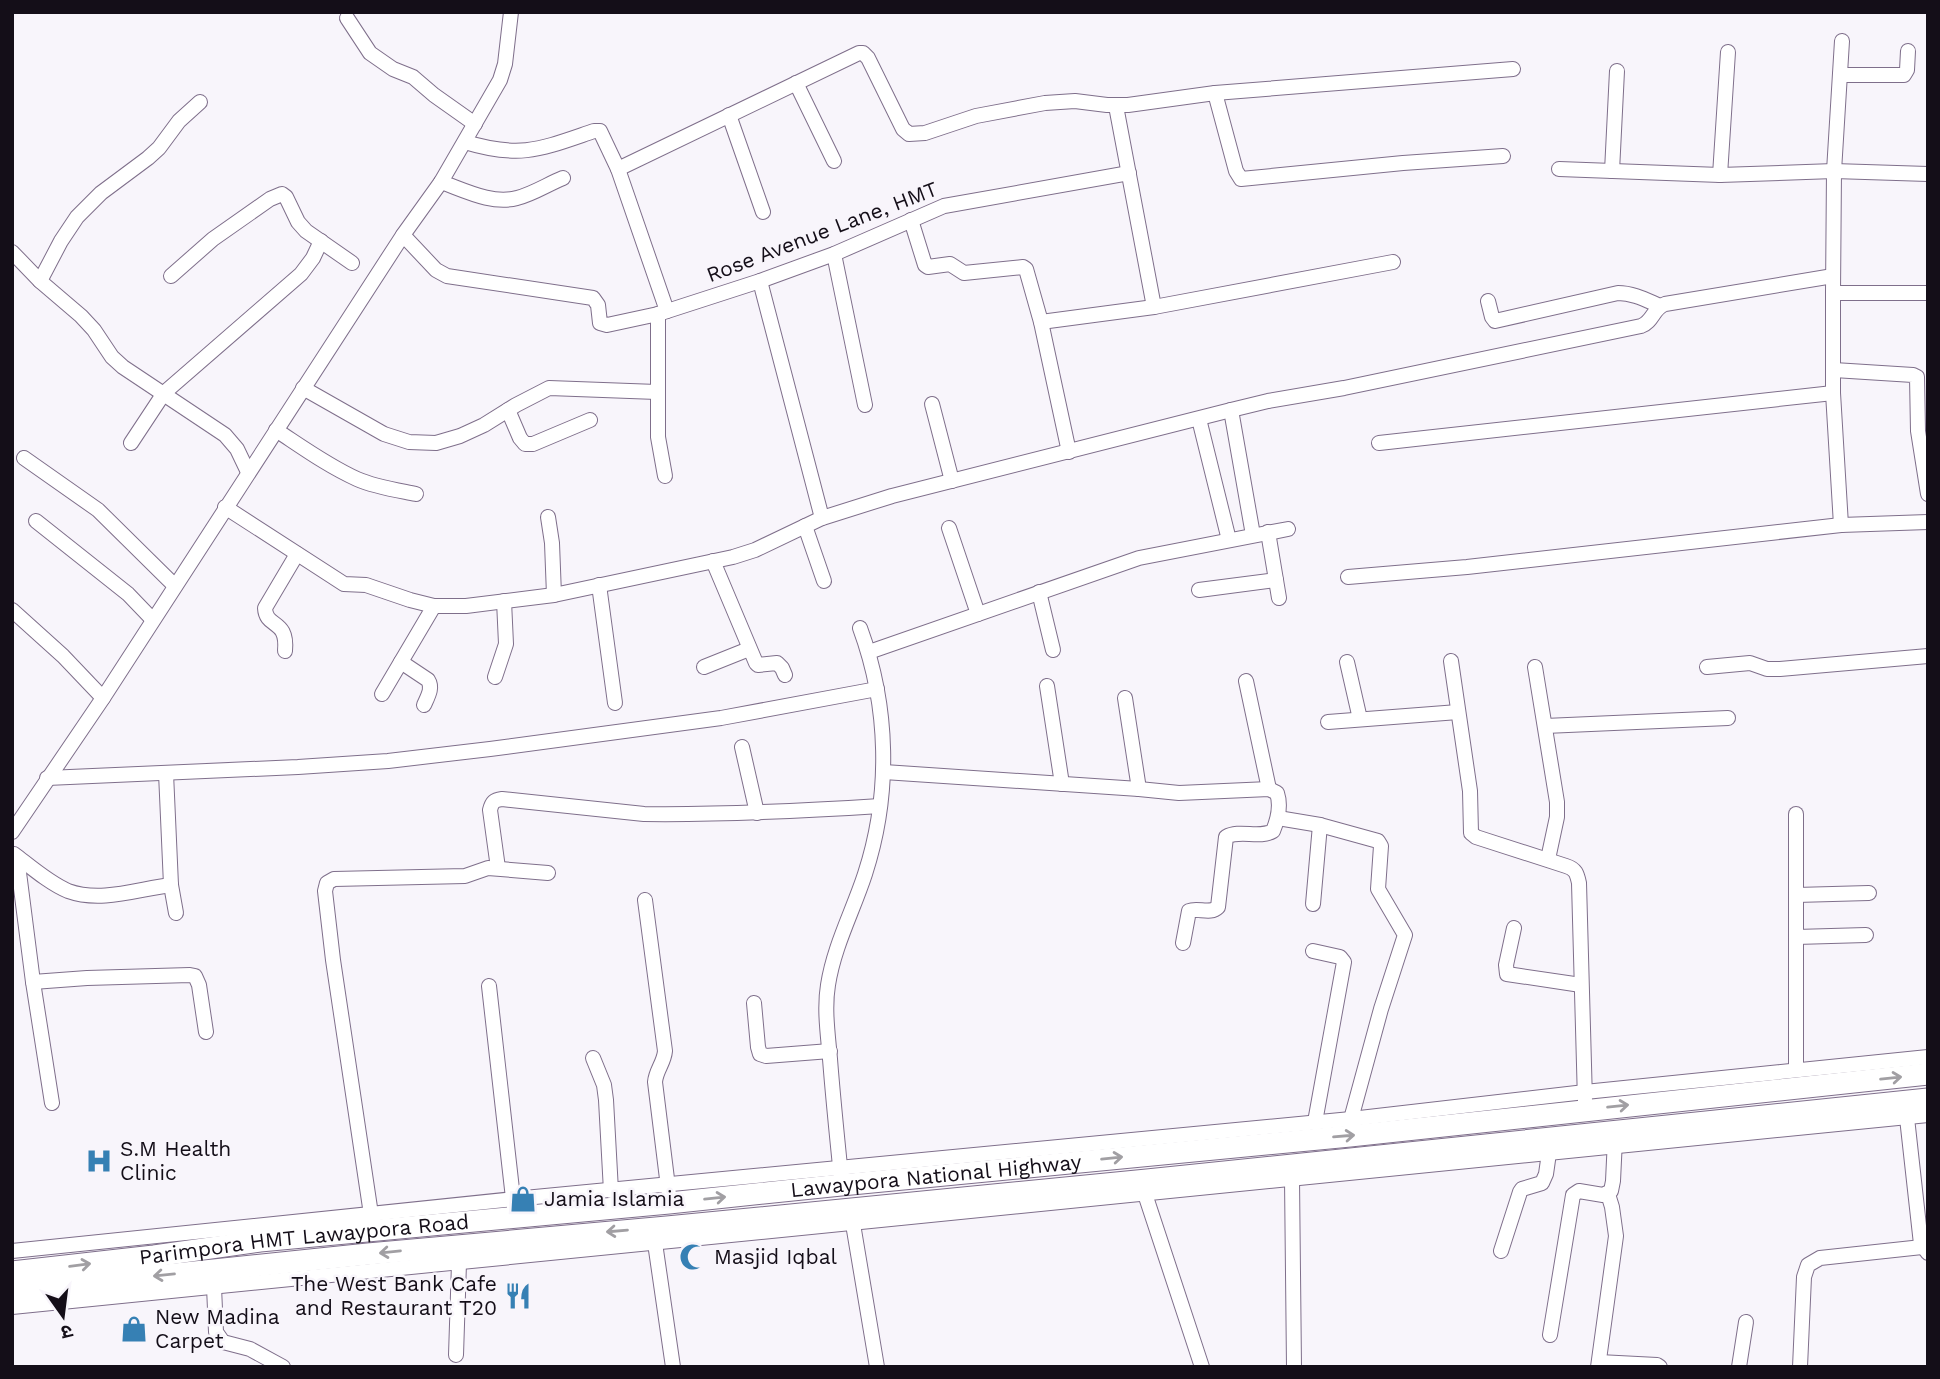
<svg xmlns="http://www.w3.org/2000/svg" width="1940" height="1379" viewBox="0 0 1940 1379" font-family="'Work Sans','Noto Sans Devanagari',sans-serif">
  <rect width="100%" height="100%" fill="#f8f5fb"/>
  <g fill="none" stroke-linecap="round" stroke-linejoin="round">
    <g stroke="#7f6f8b" stroke-width="16">
      <g id="minor">
        <polyline points="347,18 370,53 393,69 413,77 434,95 475,124"/>
        <polyline points="1840,75 1904,75 1907,70 1908,51"/>
        <polyline points="796,83 834,161"/>
        <polyline points="1215,93 1236,171 1241,179 1403,163 1503,156"/>
        <polyline points="1116,106 1154,307"/>
        <polyline points="729,115 763,212"/>
        <path d="M 465,142 C 521,159 541,149 594,131 L 600,131 L 618,169 L 667,311"/>
        <polyline points="618,169 859,53 863,53 868,58 903,129 909,134 925,133 976,116 1045,103 1075,101 1107,105 1128,105 1215,93 1513,69"/>
        <polyline points="1559,169 1720,175 1834,171 1928,174"/>
        <polyline points="1612,171 1617,71"/>
        <polyline points="1720,175 1728,52"/>
        <path d="M 441,182 C 464,190 492,205 517,198 C 533,194 548,184 563,178"/>
        <polyline points="911,220 925,265 928,267 950,264 964,273 1023,267 1026,269 1041,322 1069,452"/>
        <polyline points="403,235 436,270 447,276 593,298 598,305 600,323 607,325 658,314 760,281 834,254 944,206 1129,173"/>
        <polyline points="12,252 40,281 81,316 94,330 112,357 123,367 225,435 237,449 248,472"/>
        <polyline points="834,254 865,405"/>
        <polyline points="171,276 213,239 270,199 282,194 286,197 298,222 306,231 352,263"/>
        <polyline points="40,281 61,241 77,217 101,193 148,158 159,148 179,121 200,102"/>
        <polyline points="760,281 822,518"/>
        <polyline points="1833,293 1928,293"/>
        <path d="M 1488,301 L 1492,317 L 1495,321 L 1618,293 C 1633,293 1646,300 1660,306"/>
        <polyline points="658,314 658,437 665,476"/>
        <polyline points="1041,322 1154,307 1393,262"/>
        <polyline points="1834,370 1913,375 1917,377 1918,431 1928,494"/>
        <polyline points="303,388 384,434 409,442 436,443 460,436 484,425 516,405 549,388 657,392"/>
        <polyline points="932,404 952,481"/>
        <polyline points="508,410 520,438 525,444 533,444 590,420"/>
        <polyline points="1231,410 1253,535"/>
        <polyline points="1199,419 1229,540"/>
        <path d="M 276,430 C 302,447 328,466 357,479 C 375,487 396,490 416,494"/>
        <polyline points="131,443 164,393 301,274 313,258 321,241"/>
        <polyline points="1379,443 1833,393"/>
        <polyline points="24,458 98,510 175,586"/>
        <path d="M 225,507 L 344,584 L 366,585 L 410,600 L 434,606 L 466,606 L 554,595 L 733,557 L 755,550 L 822,518 L 892,496 L 1231,410 L 1268,401 L 1344,388 L 1641,326 C 1653,322 1653,308 1665,304 L 1833,276"/>
        <polyline points="548,517 552,543 554,595"/>
        <polyline points="36,521 128,594 152,619"/>
        <polyline points="1841,525 1833,393 1833,293 1834,171 1842,41"/>
        <polyline points="805,526 824,581"/>
        <polyline points="949,528 978,614"/>
        <polyline points="1268,532 1279,598"/>
        <polyline points="713,561 756,663 758,665 777,663 782,668 785,675"/>
        <polyline points="1348,577 1467,567 1841,525 1928,522"/>
        <polyline points="599,585 615,703"/>
        <polyline points="1199,590 1276,580"/>
        <polyline points="1039,592 1053,650"/>
        <polyline points="12,610 63,656 103,698"/>
        <path d="M 285,651 C 288,618 266,629 265,608 L 297,554"/>
        <polyline points="869,652 1139,558 1288,529"/>
        <path d="M 1451,661 L 1470,791 L 1471,833 L 1476,837 L 1566,866 C 1576,869 1577,874 1579,883 L 1585,1101"/>
        <path d="M 401,662 L 428,680 C 433,688 428,696 424,705"/>
        <polyline points="1347,662 1360,719"/>
        <polyline points="704,667 749,649"/>
        <polyline points="1535,667 1557,802 1557,817 1548,859"/>
        <polyline points="1707,667 1750,663 1767,669 1780,669 1928,656"/>
        <polyline points="495,677 506,644 504,601"/>
        <polyline points="1246,681 1269,789"/>
        <polyline points="1047,686 1062,784"/>
        <polyline points="382,694 434,606"/>
        <polyline points="1125,698 1139,789"/>
        <polyline points="1328,722 1458,712"/>
        <polyline points="1545,726 1728,718"/>
        <polyline points="742,747 757,813"/>
        <path d="M 884,772 L 1139,789 L 1179,793 L 1269,789 L 1277,793 C 1281,805 1278,819 1273,831 C 1259,839 1240,829 1226,837 L 1218,907 C 1210,915 1198,907 1189,911 L 1183,943"/>
        <polyline points="166,773 171,885 176,913"/>
        <polyline points="47,778 298,767 388,761 490,749 721,718 877,689"/>
        <polyline points="1796,814 1796,1070"/>
        <polyline points="1278,818 1320,825 1378,841 1381,846 1378,889 1405,935 1381,1009 1351,1119"/>
        <polyline points="12,832 103,698 403,235 441,182 500,80 505,64 511,12"/>
        <path d="M 14,854 C 31,867 49,883 68,891 C 101,903 138,889 171,885"/>
        <polyline points="17,857 33,982 52,1103"/>
        <path d="M 498,868 L 490,810 C 492,802 494,800 502,799 L 644,814 C 723,815 801,811 880,806"/>
        <polyline points="1796,895 1869,893"/>
        <path d="M 645,900 L 665,1051 C 664,1063 656,1070 655,1082 L 669,1195"/>
        <polyline points="1313,904 1320,825"/>
        <polyline points="1514,928 1506,965 1507,974 1581,985"/>
        <polyline points="1796,937 1866,935"/>
        <polyline points="1313,951 1340,957 1344,962 1315,1122"/>
        <polyline points="33,982 87,978 190,975 195,976 199,985 206,1032"/>
        <polyline points="489,986 514,1207"/>
        <polyline points="754,1003 758,1047 760,1054 766,1056 830,1051"/>
        <polyline points="593,1058 604,1085 606,1100 611,1191"/>
        <polyline points="1906,1109 1921,1244 1928,1253"/>
        <path d="M 841,1176 C 837,1137 833,1098 830,1059 C 828,1035 824,1009 828,985 C 834,946 853,911 865,874 C 891,794 889,707 860,628"/>
        <polyline points="1292,1179 1294,1367"/>
        <polyline points="1145,1194 1202,1367"/>
        <polyline points="372,1221 333,960 325,891 327,883 334,879 465,876 488,868 548,873"/>
        <polyline points="853,1224 877,1367"/>
        <polyline points="655,1243 673,1367"/>
        <polyline points="12,1251 514,1199 1351,1119 1585,1092 1928,1057"/>
        <polyline points="1501,1251 1520,1192 1522,1189 1542,1183 1546,1174 1549,1153"/>
        <polyline points="214,1287 216,1332 223,1342 250,1349 283,1367"/>
        <polyline points="12,1307 1928,1115"/>
        <polyline points="1550,1335 1573,1195 1579,1191 1603,1195 1611,1191 1613,1181 1615,1139"/>
        <polyline points="456,1355 459,1263"/>
        <polyline points="1599,1362 1657,1365 1660,1367"/>
        <polyline points="1598,1367 1616,1236 1612,1207 1608,1194"/>
        <polyline points="1739,1367 1746,1322"/>
        <polyline points="1800,1367 1804,1277 1808,1265 1820,1258 1922,1247"/>
      </g>
    </g>
    <g stroke="#7f6f8b" stroke-width="23">
      <g id="highway">
        <path id="s1" d="M 12,1272 L 154,1256 L 260,1241 L 669,1203 L 841,1185 L 1350,1136 L 1928,1074"/>
        <polyline points="12,1291 368,1254 667,1227 1147,1180 1928,1099"/>
      </g>
    </g>
    <use href="#minor" stroke="#fff" stroke-width="14"/>
    <use href="#highway" stroke="#fff" stroke-width="21"/>
  </g>
  <defs><path id="oneway-shaft" d="M-6 0H5M1.5-3L5.5 0L1.5 3" fill="none" stroke-width="1.6" stroke-linecap="round" stroke-linejoin="round" transform="scale(1.75)"/></defs>
  <g stroke="#a19fa3">
    <use href="#oneway-shaft" transform="translate(1891 1078) rotate(-6)"/>
    <use href="#oneway-shaft" transform="translate(1618 1106) rotate(-6)"/>
    <use href="#oneway-shaft" transform="translate(1344 1136) rotate(-5)"/>
    <use href="#oneway-shaft" transform="translate(1112 1158) rotate(-6)"/>
    <use href="#oneway-shaft" transform="translate(715 1198) rotate(-6)"/>
    <use href="#oneway-shaft" transform="translate(617 1231) rotate(175)"/>
    <use href="#oneway-shaft" transform="translate(390 1252) rotate(174)"/>
    <use href="#oneway-shaft" transform="translate(80 1265) rotate(-7)"/>
    <use href="#oneway-shaft" transform="translate(164 1275) rotate(174)"/>
  </g>
  <defs>
    <g id="hospital-bare" transform="scale(2.1)"><path d="M-5-5h3v3.5h4V-5h3V5h-3V1.5h-4V5h-3Z" fill="#3680b4" stroke="#f8f5fb" stroke-width="2.5" paint-order="stroke"/></g>
    <g id="shop-bare" transform="scale(2.1)"><path d="M-5-2.5h2.3a2.7 3.5 0 0 1 5.4 0H5L5.5 6h-11ZM-1.5-2.5h3a1.5 2.3 0 0 0-3 0Z" fill="#3680b4" stroke="#f8f5fb" stroke-width="2.5" paint-order="stroke"/></g>
    <g id="mosque-bare" transform="scale(2.1)"><path d="M3.5-4.9A6 6 0 1 0 3.5 4.9A5 5 0 1 1 3.5-4.9Z" fill="#3680b4" stroke="#f8f5fb" stroke-width="2.5" paint-order="stroke"/></g>
    <g id="restaurant-bare" transform="scale(2.1)"><path d="M-5-6h1v4h1v-4h1v4h1v-4h1v5L-1.5 .5V6h-2V.5L-5-1ZM5-6V6H3V1.5H1.5Q1.5-4 5-6Z" fill="#3680b4" stroke="#f8f5fb" stroke-width="2.5" paint-order="stroke"/></g>
  </defs>
  <g fill-rule="evenodd">
    <use href="#hospital-bare" x="99" y="1161"/>
    <use href="#shop-bare" x="523" y="1199"/>
    <use href="#mosque-bare" x="693" y="1257"/>
    <use href="#restaurant-bare" x="518" y="1296"/>
    <use href="#shop-bare" x="134" y="1329"/>
  </g>
  <g text-anchor="middle" stroke-width="5" stroke-linejoin="round" paint-order="stroke">
    <g font-size="21" fill="#140e18" stroke="#f8f5fb">
      <text transform="translate(822 232) rotate(-21)" y="7">Rose Avenue Lane, HMT</text>
      <text dy="7" stroke="none"><textPath href="#s1" startOffset="929">Lawaypora National Highway</textPath></text>
      <text dy="7" stroke="none"><textPath href="#s1" startOffset="294">Parimpora HMT Lawaypora Road</textPath></text>
    </g>
    <g font-size="21" fill="#140e18" stroke="#f8f5fb" text-anchor="start">
      <text x="120" y="1156">S.M Health<tspan x="120" dy="24">Clinic</tspan></text>
      <text x="544" y="1206">Jamia Islamia</text>
      <text x="714" y="1264">Masjid Iqbal</text>
      <text x="497" y="1291" text-anchor="end">The West Bank Cafe<tspan x="497" dy="24">and Restaurant T20</tspan></text>
      <text x="155" y="1324">New Madina<tspan x="155" dy="24">Carpet</tspan></text>
    </g>
  </g>
  <rect width="1940" height="1379" fill="none" stroke="#140e18" stroke-width="28"/>
  <g transform="translate(63 1316) rotate(166)" stroke="#f8f5fb" stroke-width="5" paint-order="stroke">
  <path d="M0-5L12 26L0 18L-12 26Z" fill="#140e18"/>
  <text y="-10" font-size="19" font-weight="bold" text-anchor="middle" fill="#140e18">उ</text>
  </g>
</svg>
